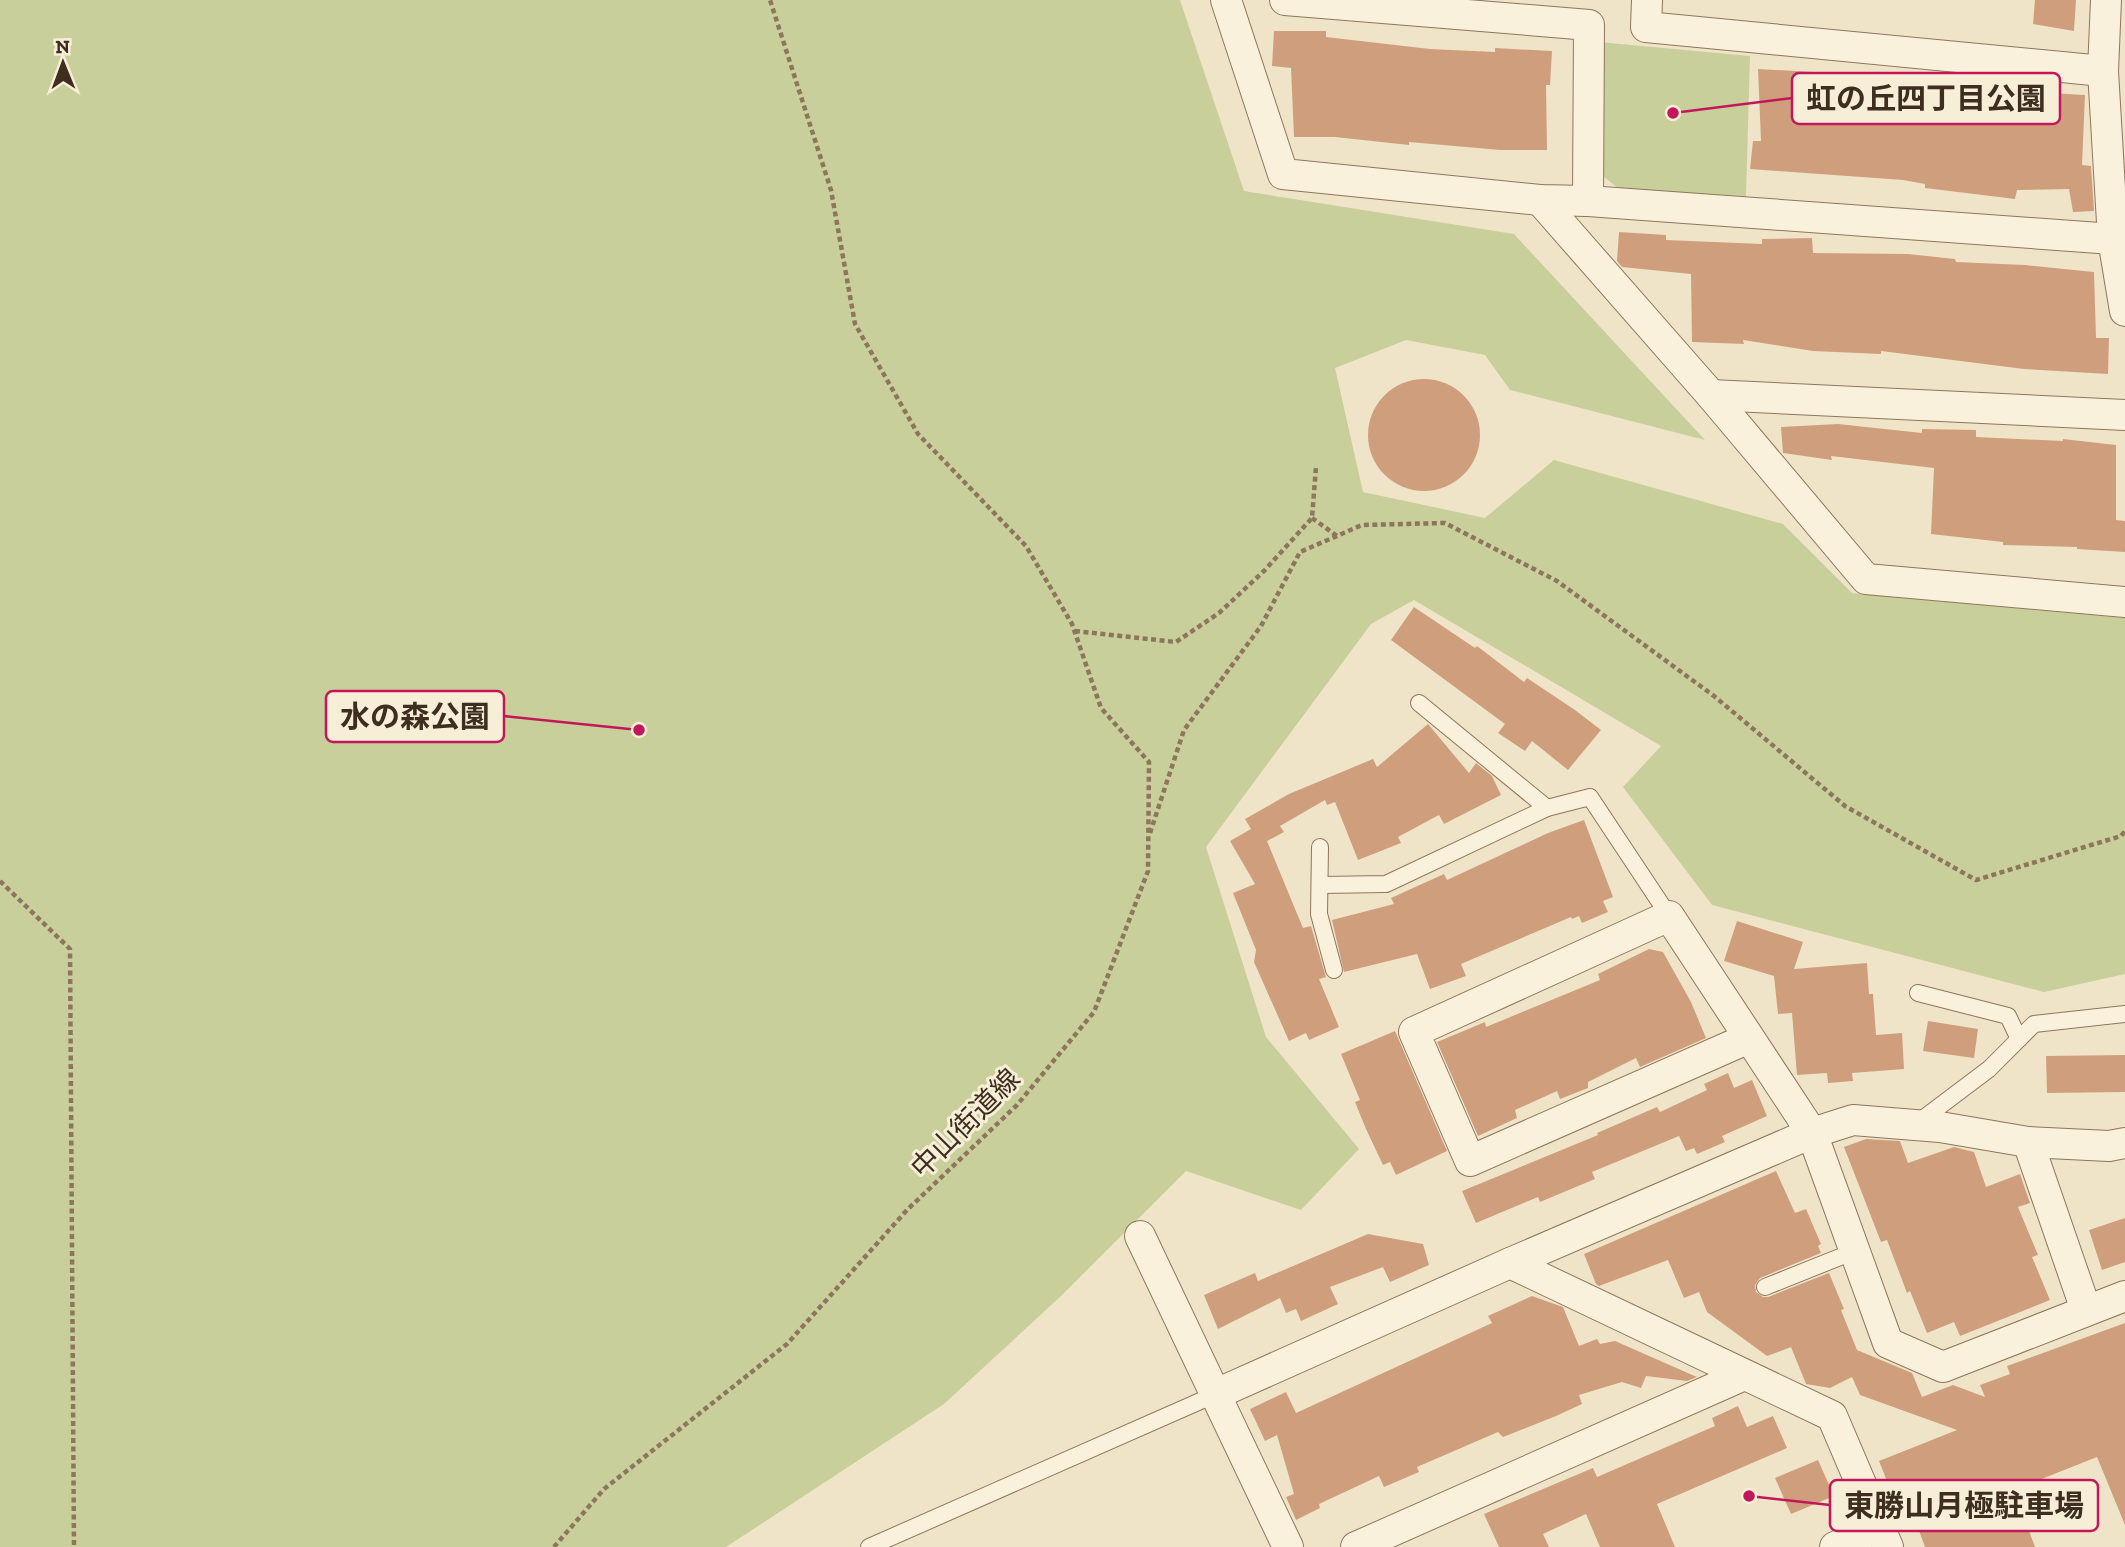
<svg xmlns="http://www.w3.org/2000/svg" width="2125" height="1547" viewBox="0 0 2125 1547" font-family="'Zilla Slab','Noto Sans JP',serif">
  <rect width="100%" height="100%" fill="#f0e4c8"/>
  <g fill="#c9cf9b">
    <polygon points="0,0 1180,0 1244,191 1514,234 1705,440 1510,390 1485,355 1406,340 1335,368 1363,492 1485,518 1554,460 1783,524 1852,593 2125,618 2125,974 2044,992 1712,905 1623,787 1661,746 1414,600 1371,624 1206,847 1266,1037 1359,1149 1301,1210 1186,1171 1061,1296 944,1404 726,1547 0,1547"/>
    <polygon points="1599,42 1750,56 1746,196 1620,190 1597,171"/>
  </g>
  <g fill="#cf9f7d">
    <polygon points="2035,0 2076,0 2074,31 2033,24"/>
    <polygon points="1274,31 1326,31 1326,37 1430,49 1495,52 1495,48 1552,51 1550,85 1546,85 1547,150 1500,150 1409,142 1409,145 1335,137 1294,137 1291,68 1272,66"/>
    <polygon points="1758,69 1813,72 1812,79 1906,90 1906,83 1956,88 1956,96 2050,97 2050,93 2085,95 2082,165 2091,166 2094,211 2073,212 2069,189 2017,190 2015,199 1925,188 1925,184 1903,180 1750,169 1753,141 1761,141"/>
    <polygon points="1619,232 1666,235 1666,240 1762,244 1762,239 1812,238 1813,253 1908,254 1955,259 1956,262 2025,265 2094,272 2096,338 2109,338 2108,374 2024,369 1881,351 1881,354 1813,351 1743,340 1744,344 1692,342 1691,274 1622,267 1617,261"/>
    <circle cx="1424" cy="435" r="56"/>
    <polygon points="1838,424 1922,433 1922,429 1976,430 1976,437 2063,441 2063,439 2116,445 2116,520 2125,521 2125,552 2077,549 2077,547 2003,545 2003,542 1931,534 1934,468 1831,456 1832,460 1783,453 1781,427"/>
    <polygon points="1414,607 1475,648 1477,646 1524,682 1527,678 1575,710 1601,730 1568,770 1532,741 1525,751 1498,733 1505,724 1391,640"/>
    <polygon points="1428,724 1469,773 1476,763 1492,776 1501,795 1444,824 1439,815 1398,837 1401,843 1358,860 1335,802 1327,805 1325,800 1280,826 1284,832 1267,841 1303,928 1311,926 1326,977 1319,979 1339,1027 1309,1040 1306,1033 1289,1041 1254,962 1256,950 1233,893 1255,884 1230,841 1251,829 1245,819 1289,794 1373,759 1377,767"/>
    <polygon points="1584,820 1613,897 1603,901 1608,912 1582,923 1579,916 1572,919 1571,917 1461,964 1466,976 1430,989 1417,954 1344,972 1332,920 1394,904 1391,898 1444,874 1447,880 1548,833"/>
    <polygon points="1737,921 1803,942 1794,969 1867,963 1869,994 1873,994 1876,1035 1902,1033 1904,1069 1852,1073 1853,1081 1828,1083 1827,1073 1797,1075 1792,1013 1778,1014 1774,976 1724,961"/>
    <polygon points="1649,949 1663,952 1691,1002 1706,1038 1640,1067 1636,1058 1588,1082 1588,1088 1560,1099 1557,1091 1515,1110 1517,1118 1478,1136 1437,1042 1485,1022 1486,1027 1600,980 1598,974"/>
    <polygon points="1928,1021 1978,1029 1974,1058 1923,1051"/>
    <polygon points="1395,1031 1447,1151 1396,1175 1390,1162 1383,1165 1366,1129 1355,1102 1360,1100 1341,1054"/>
    <polygon points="2125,1055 2125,1092 2047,1093 2046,1056"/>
    <polygon points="1728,1073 1734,1088 1752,1080 1767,1116 1722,1136 1725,1142 1697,1154 1694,1148 1686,1151 1679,1136 1592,1172 1595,1179 1540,1202 1538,1197 1476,1223 1462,1191 1598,1135 1597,1133 1657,1107 1660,1112 1707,1090 1704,1084"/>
    <polygon points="1866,1139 1900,1141 1908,1163 1954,1147 1974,1152 1986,1187 2020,1174 2030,1203 2018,1207 2038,1255 2032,1257 2050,1300 1960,1336 1954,1322 1927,1333 1910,1291 1907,1293 1887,1240 1881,1242 1844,1147"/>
    <polygon points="1776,1171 1795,1213 1806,1209 1821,1244 1818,1246 1821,1253 1760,1278 1755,1285 1756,1292 1763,1297 1768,1297 1829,1273 1844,1309 1841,1310 1857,1350 1912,1373 1922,1397 1953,1385 1985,1397 1980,1385 2010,1374 2007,1366 2125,1323 2125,1525 2097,1457 2014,1490 2035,1547 1925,1547 1908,1501 1897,1506 1879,1461 1957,1430 1860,1395 1852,1377 1830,1388 1806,1384 1791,1347 1767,1356 1707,1312 1699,1292 1684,1298 1668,1260 1599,1286 1596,1284 1584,1254"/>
    <polygon points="2125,1218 2125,1262 2102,1270 2089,1230"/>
    <polygon points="1368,1234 1423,1244 1429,1265 1390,1282 1383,1267 1330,1287 1338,1304 1301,1321 1296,1309 1286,1313 1280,1298 1218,1329 1204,1295 1255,1273 1258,1281"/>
    <polygon points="1532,1296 1563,1307 1579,1346 1597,1339 1600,1344 1615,1341 1697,1377 1687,1381 1646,1376 1641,1388 1622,1382 1579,1395 1582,1404 1556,1416 1503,1437 1498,1432 1417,1467 1419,1472 1384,1487 1379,1476 1319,1504 1320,1508 1296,1520 1286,1497 1294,1494 1277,1435 1265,1441 1250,1409 1286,1392 1296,1413 1492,1323 1488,1316"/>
    <polygon points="1738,1406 1747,1427 1773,1416 1787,1448 1657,1504 1675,1547 1600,1547 1586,1514 1543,1534 1549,1547 1499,1547 1484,1514 1593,1468 1597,1477 1715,1426 1712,1418"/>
    <polygon points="1818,1460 1834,1496 1791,1514 1775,1478"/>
  </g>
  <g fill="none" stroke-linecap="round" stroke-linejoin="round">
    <g stroke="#8d765c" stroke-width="18">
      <g id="service">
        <polyline points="1419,703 1547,808"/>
        <polyline points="1320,847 1319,914 1334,970"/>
        <polyline points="1321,885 1386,884 1547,808 1590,797 1669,916"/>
        <polyline points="1918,993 2008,1016 2019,1039"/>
        <polyline points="1916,1124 1989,1069 2034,1024 2125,1014"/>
        <polyline points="1765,1287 1855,1251"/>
        <polyline points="869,1547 1214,1395"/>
      </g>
    </g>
    <g stroke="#8d765c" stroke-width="32">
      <g id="minor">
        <polyline points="1226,0 1283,174 1540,200 1588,201 2113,239"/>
        <polyline points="1285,0 1589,25 1588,201"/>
        <polyline points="1647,0 1646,27 2103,71"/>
        <polyline points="2106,0 2103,71 2113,239 2125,311"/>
        <polyline points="1540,200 1711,395 1866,579 2125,602"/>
        <polyline points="1711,395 2125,415"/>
        <polyline points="1749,1038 1470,1161 1414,1032 1669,916 1812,1133 1888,1343 1943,1367 2125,1296"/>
        <polyline points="2028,1142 2086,1310"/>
        <polyline points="1140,1236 1288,1547"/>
        <polyline points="1510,1263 1832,1416 1888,1547"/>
        <polyline points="1214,1395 1510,1263 1812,1133 1853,1120 1940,1127 2028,1142 2109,1146 2125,1143"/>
        <polyline points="1356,1547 1744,1375"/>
        <polyline points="1835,1547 1879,1527"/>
      </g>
    </g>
    <g stroke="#8d765c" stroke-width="4.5" stroke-dasharray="5 3.5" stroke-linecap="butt">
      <polyline points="1312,518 1337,536"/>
      <polyline points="1075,631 1176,642 1219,613 1264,571 1312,518 1316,467"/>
      <polyline points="1150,833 1184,730 1261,626 1300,552 1362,525 1445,523 1557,581 1714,696 1845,806 1976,880 2121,836 2125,831"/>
      <polyline points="0,881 70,949 74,1547"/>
      <polyline points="554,1547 604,1489 787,1344 907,1210 1017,1105 1094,1012 1148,871 1149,762 1101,708 1072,624 1026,546 918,434 855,324 831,190 770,0"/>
    </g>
    <use href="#service" stroke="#faf1dc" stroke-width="16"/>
    <use href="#minor" stroke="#faf1dc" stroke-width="30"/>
  </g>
  <g text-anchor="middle" stroke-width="6" stroke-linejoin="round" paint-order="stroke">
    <g font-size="28" fill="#3d2e20" stroke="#f7eed8">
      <text transform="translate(965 1123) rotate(-45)" y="10">中山街道線</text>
    </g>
  </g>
  <path fill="none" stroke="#c2185b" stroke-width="2.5" d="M1673 113L1792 98M639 730L504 716M1749 1496L1830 1505"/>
  <g fill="#c2185b" stroke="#f7eed8" stroke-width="2.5">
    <circle cx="1673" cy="113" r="7"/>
    <circle cx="639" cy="730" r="7"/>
    <circle cx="1749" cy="1496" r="7"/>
  </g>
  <g fill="#f7eed8" stroke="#c2185b" stroke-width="2.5">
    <rect x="1792" y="73" width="268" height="51" rx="7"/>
    <rect x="326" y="691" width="178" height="51" rx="7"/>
    <rect x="1830" y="1480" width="268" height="51" rx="7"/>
  </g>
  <g font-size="30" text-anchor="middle" font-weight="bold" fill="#3d2e20">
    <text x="1926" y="109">虹の丘四丁目公園</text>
    <text x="415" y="727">水の森公園</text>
    <text x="1964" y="1516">東勝山月極駐車場</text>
  </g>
  <g transform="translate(63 63) rotate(359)" stroke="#f7eed8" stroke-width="5" paint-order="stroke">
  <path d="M0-5L12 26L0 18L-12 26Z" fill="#3d2e20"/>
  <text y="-10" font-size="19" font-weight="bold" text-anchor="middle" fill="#3d2e20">N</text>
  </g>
</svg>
